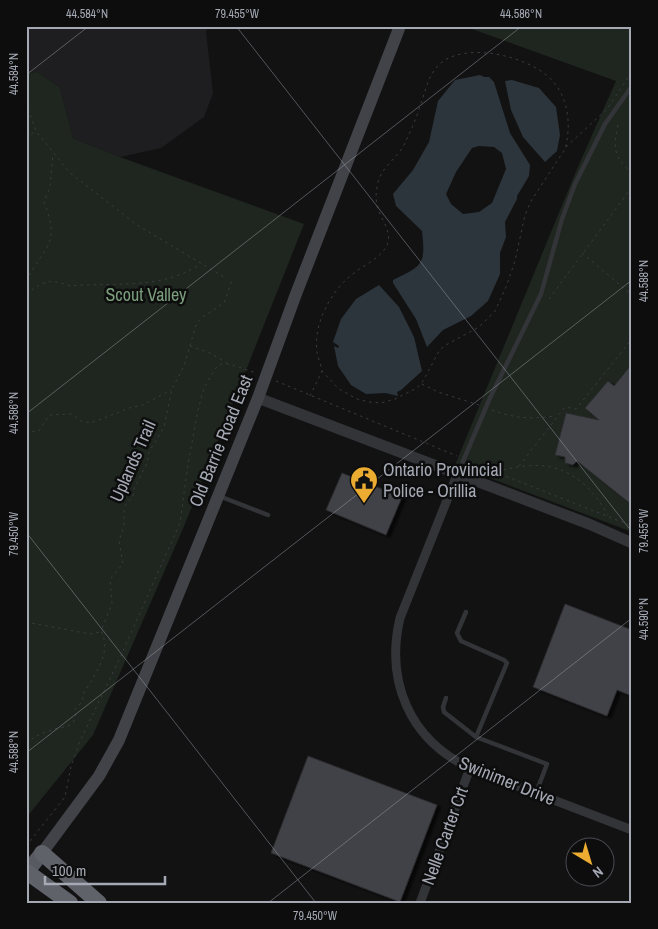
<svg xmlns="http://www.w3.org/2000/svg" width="658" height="929" viewBox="0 0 658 929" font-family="'Archivo Narrow',sans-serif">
  <defs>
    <filter id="shadow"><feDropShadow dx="4" dy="2.5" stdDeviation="1" flood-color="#0009"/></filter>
  </defs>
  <rect width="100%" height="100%" fill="#121213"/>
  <polygon fill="#1e1e20" points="26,26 208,26 206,32 213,93 204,117 161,148 120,157 73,138 60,88 38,72 26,73"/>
  <g fill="#1e261f">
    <polygon points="464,26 632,26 632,532 455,465 577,169 616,81"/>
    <polygon points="38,72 60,88 73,138 120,157 304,224 185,524 93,735 26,818 26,73"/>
  </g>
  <g fill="#2c353b" fill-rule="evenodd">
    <path d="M 480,75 L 484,77 L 489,77 L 494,82 L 510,133 L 530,165 L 529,176 L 517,196 L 517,199 L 505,222 L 506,237 L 500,253 L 500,274 L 488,301 L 471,316 L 443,330 L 427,347 L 416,319 L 393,283 L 393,280 C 422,266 426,265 422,231 L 396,206 L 393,194 L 413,170 L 429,142 L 438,101 L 455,80 ZM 479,146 L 494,147 L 502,153 L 506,169 L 492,203 L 479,212 L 463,214 L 451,204 L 446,194 L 456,172 L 472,148 Z"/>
    <polygon points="512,80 539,88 556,107 560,135 557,151 545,162 523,137 511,110 505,81"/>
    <polygon points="379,285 399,307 414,337 422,371 401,390 397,392 398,396 385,393 366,394 351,385 338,366 334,346 338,348 339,346 333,342 341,319 356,299"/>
  </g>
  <g fill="#414246" stroke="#2c2c2f" filter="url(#shadow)">
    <polygon points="632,364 632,505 577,461 573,465 565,463 565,457 555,455 566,413 599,420 585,408 608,381 614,386"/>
    <polygon points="342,473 402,497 386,535 326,510"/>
    <polygon points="565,604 632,630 632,696 617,690 607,716 533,687"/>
    <polygon points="308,756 437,805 400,902 271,853"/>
  </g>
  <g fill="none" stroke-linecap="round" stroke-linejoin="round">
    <g stroke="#393b3f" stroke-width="1" stroke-dasharray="2.5 4" stroke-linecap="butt">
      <polyline points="26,103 36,131 70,173 137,225 224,277"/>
      <path d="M 618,125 C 613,148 613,156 632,173"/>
      <polyline points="26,138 36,131"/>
      <polyline points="566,147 607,109 632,72"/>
      <polyline points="582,253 632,295"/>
      <path d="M 26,281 C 45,245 61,245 44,202 L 50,187 L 53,154"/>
      <path d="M 26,294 C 45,281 48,278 70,286 C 115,282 160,290 199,265"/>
      <polyline points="549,299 632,187"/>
      <polyline points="190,346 210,353 227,363"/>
      <polyline points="276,381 457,456"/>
      <polyline points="422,384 438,392 479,405"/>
      <path d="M 310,396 L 322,371 C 321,365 318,358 317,352 C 313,324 331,290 354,273 C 364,265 379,259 386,247 C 394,234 381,220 378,208 C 375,199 376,191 378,182 C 382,167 397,158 404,145 C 410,132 416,120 420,106 C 425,93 427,79 436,68 C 459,38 535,56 555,84 C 569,101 571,128 565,149 L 531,201 L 525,215 L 515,261 L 506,287 L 495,311 L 479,327 L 444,346 L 439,351 L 423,381 L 417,388 L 395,399 L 381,403 L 369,402 L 357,399 L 339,389 L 322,371"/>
      <path d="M 492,410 C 516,419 531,419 556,416"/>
      <polyline points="26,432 39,431 49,415 71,414 81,421 91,423 132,407 141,406 171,390"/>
      <polyline points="470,462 632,526"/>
      <polyline points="519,466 565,407 576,409 632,339"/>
      <path d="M 497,472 C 548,456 581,469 608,515"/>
      <polyline points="26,622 90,634 100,632"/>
      <path d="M 26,743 C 34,737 42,733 52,730 C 57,727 67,728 71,724 C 76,720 76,715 75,709 L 83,701 C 82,693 86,690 90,683 C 99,668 111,649 101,631 L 112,604 L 110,579 L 123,564 L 119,541 L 124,526 L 124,507 L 133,496 L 134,489 L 147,463 L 149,452 L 164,427 L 172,389 L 184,366 L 196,325 L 201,318 L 224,303 L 232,280"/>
      <polyline points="26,846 65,797 71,766 80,741 119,660 180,523 188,464 198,410 204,388 215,369 221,364 230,364 256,373"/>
    </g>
    <g stroke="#333438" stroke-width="4.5">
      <polyline points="458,473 490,398 541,294 562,219 575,184 605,124 632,86"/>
      <polyline points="219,496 268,515"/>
      <polyline points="466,612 457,633 461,641 504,660 507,663 476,737"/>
      <polyline points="446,698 443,707 444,712 476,737 547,764 536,793"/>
    </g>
    <g stroke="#333438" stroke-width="9">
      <path d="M 457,475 L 400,618 C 385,682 410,740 470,768 L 632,830"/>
      <polyline points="420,903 470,768"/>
    </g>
    <polyline stroke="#333438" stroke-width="11" points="258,398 589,524 632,543"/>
    <polyline stroke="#414348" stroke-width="12" points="42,853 99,776 119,740 258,398 296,294 400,26"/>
    <polyline stroke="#575a60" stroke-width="15" points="26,873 42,853"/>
    <g stroke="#5f6269" stroke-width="16">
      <polyline points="42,853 99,903"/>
      <polyline points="27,872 70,903"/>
    </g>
  </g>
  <path fill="none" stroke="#a4a9b4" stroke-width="1" stroke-opacity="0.45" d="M 236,26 L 632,532M 26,75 L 89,26M 26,414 L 522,26M 26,532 L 316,903M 26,753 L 632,280M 268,903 L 632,618"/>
  <defs>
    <g id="civic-pin" transform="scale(1.4375)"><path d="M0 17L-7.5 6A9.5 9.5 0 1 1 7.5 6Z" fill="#ecab31" stroke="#0d0d0e"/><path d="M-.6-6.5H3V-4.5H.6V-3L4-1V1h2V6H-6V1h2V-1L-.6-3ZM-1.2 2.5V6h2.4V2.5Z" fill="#111"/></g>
  </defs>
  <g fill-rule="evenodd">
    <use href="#civic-pin" x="364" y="480"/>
  </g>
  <g text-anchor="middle" stroke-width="5" stroke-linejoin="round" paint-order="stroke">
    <g font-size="18" fill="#7b9e7c" stroke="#0d0d0e">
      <text x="146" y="301">Scout Valley</text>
    </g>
    <g font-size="18" fill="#a4a9b4" stroke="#0d0d0e">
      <text transform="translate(221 441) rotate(-68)" y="6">Old Barrie Road East</text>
      <text transform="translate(133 461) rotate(-66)" y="6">Uplands Trail</text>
      <text transform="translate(507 781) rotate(22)" y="6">Swinimer Drive</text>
      <text transform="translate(445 836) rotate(-70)" y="6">Nelle Carter Crt</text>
    </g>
    <g font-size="18" fill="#a4a9b4" stroke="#0d0d0e" text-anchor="start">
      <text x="383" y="476">Ontario Provincial<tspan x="383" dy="21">Police - Orillia</tspan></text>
    </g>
  </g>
  <rect width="658" height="929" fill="none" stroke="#0d0d0e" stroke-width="55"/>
  <g transform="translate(590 862) rotate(142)"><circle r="24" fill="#0d0d0e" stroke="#494b50"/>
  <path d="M0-4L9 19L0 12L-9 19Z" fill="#ecab31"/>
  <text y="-8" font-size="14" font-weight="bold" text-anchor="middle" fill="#a4a9b4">N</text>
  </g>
  <path d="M45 876v8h120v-8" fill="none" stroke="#a4a9b4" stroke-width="2.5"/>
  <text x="52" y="876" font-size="15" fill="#a4a9b4" stroke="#0d0d0e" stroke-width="4" paint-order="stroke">100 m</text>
  <rect x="28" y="28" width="602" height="874" fill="none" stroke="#a4a9b4" stroke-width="2"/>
  <g font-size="12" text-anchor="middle" fill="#a4a9b4">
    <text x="87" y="18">44.584°N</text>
    <text x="237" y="18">79.455°W</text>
    <text x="521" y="18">44.586°N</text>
    <text transform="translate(14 74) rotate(-90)" y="4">44.584°N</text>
    <text transform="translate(644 281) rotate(-90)" y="4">44.588°N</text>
    <text transform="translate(14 413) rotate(-90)" y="4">44.586°N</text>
    <text transform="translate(644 531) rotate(-90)" y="4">79.455°W</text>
    <text transform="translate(14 534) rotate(-90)" y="4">79.450°W</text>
    <text transform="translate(644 619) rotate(-90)" y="4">44.590°N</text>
    <text transform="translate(14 752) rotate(-90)" y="4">44.588°N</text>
    <text x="315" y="920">79.450°W</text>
  </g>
</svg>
